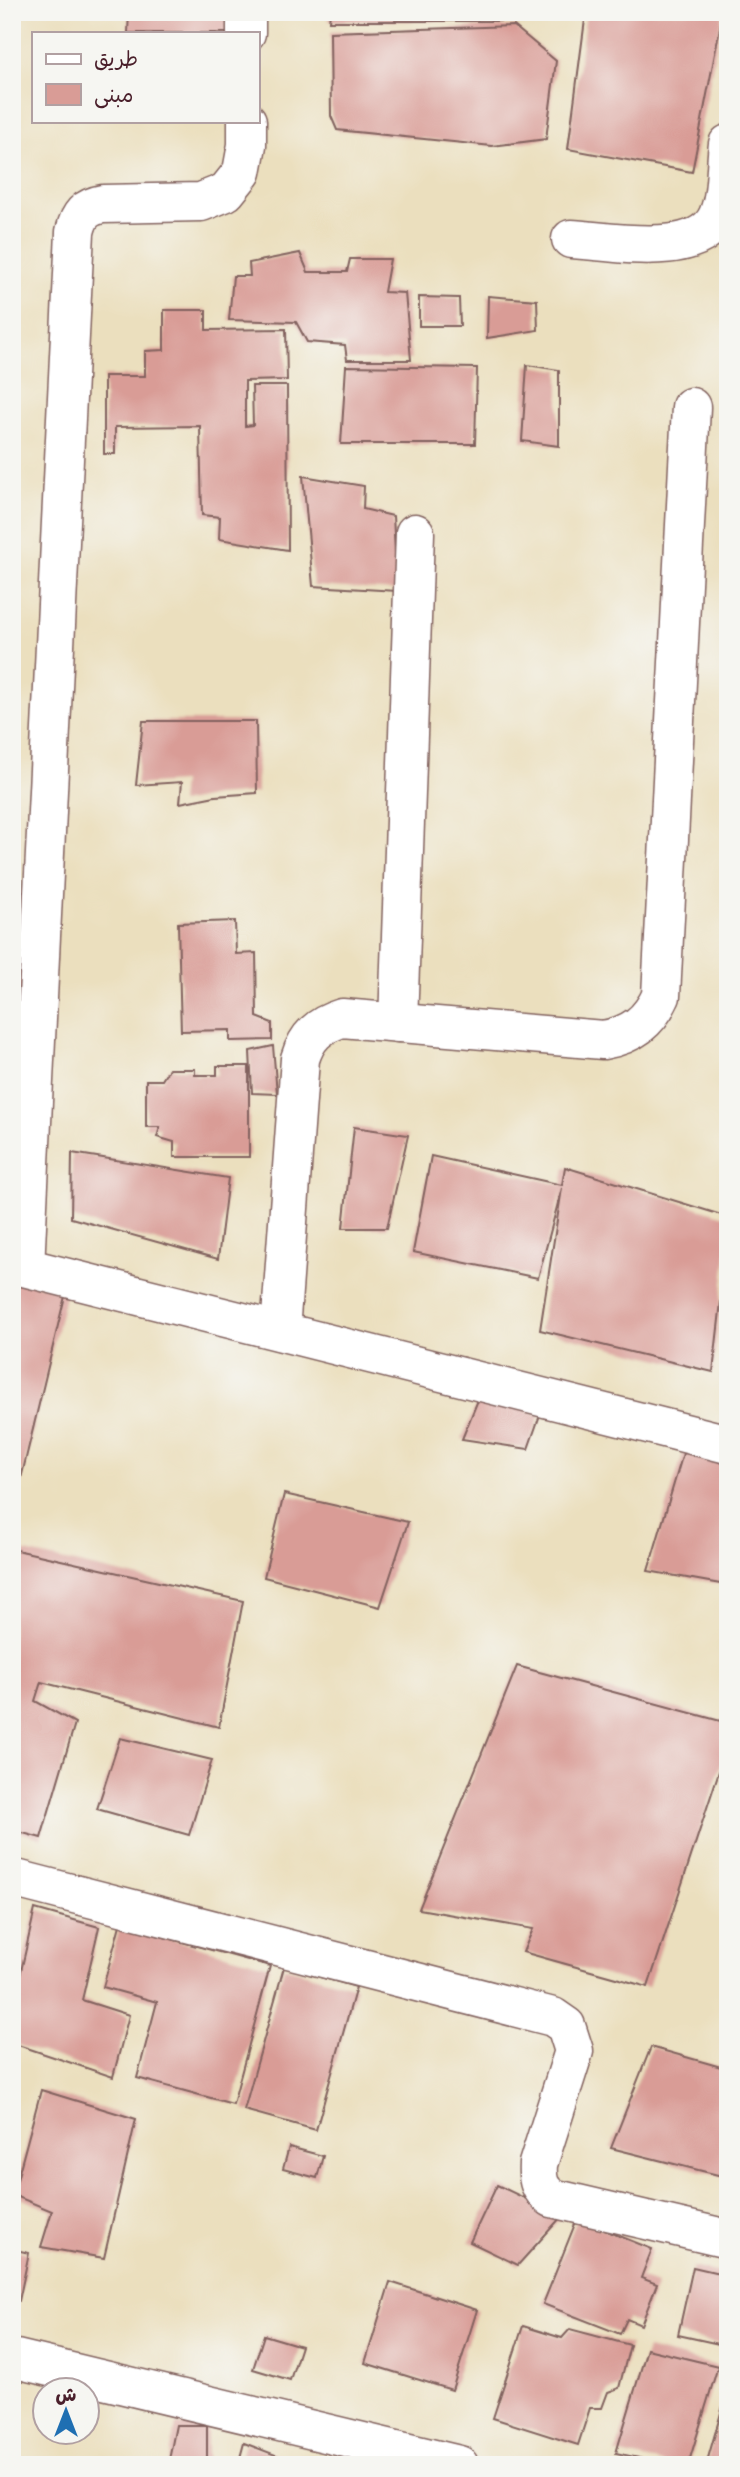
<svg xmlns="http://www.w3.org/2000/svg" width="740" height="2477" viewBox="0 0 740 2477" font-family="Caveat,'Playpen Sans Arabic',sans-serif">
  <rect width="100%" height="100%" fill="#f6f6f2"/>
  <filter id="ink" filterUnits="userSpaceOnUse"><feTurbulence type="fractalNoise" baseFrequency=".0143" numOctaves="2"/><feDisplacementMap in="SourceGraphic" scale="14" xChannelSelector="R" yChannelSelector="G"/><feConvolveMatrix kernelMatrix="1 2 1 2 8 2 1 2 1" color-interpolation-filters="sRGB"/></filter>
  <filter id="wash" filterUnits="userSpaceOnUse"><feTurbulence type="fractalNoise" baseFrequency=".00686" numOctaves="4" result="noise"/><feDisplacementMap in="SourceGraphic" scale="28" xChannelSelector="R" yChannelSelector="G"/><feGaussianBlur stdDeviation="1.57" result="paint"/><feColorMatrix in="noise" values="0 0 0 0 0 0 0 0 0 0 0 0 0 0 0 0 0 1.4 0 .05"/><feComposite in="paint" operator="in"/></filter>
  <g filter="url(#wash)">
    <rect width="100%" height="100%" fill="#ebdfbe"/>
    <g id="blocks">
      <g fill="#d99c96">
        <polygon points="129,12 228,12 228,33 128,33"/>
        <polygon points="330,12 535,12 534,21 329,21"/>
        <polygon points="586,12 723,12 692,172 568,149"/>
        <polygon points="514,26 556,61 546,139 492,146 337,130 331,116 330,32"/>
        <polygon points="300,253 308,272 347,272 350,259 390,259 384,292 405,293 411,360 347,360 345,345 307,342 296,322 229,320 233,276 250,276 249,263"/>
        <polygon points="488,296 537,300 538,330 487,338"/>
        <polygon points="419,297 459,298 460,326 419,326"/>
        <polygon points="164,310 206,310 206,330 286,329 287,380 245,381 245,426 253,425 252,386 287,386 288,550 219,539 220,517 202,515 200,426 115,427 115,454 104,454 104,376 145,376 145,351 164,350"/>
        <polygon points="527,365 559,370 559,446 522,441"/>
        <polygon points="346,366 477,368 475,444 341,444"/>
        <polygon points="303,476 364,486 363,509 393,516 397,591 313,586"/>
        <polygon points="143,721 256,721 257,793 215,796 180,803 182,782 136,785"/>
        <polygon points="12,891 40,891 12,1145"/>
        <polygon points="235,921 236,954 256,953 257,1017 272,1023 272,1040 230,1041 230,1030 181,1031 178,923"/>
        <polygon points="273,1046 277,1094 252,1093 250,1051"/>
        <polygon points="217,1066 249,1066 249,1157 174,1157 174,1142 157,1137 160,1127 146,1127 146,1080 162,1080 169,1069 195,1069 195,1075 217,1075"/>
        <polygon points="354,1127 408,1135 387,1228 343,1228"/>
        <polygon points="72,1153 228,1178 218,1259 71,1218"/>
        <polygon points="431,1156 562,1185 565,1167 728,1217 728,1240 713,1372 540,1330 562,1188 538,1278 413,1252"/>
        <polygon points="12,1277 66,1292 13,1512 12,1511"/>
        <polygon points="480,1395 540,1415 528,1449 462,1439"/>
        <polygon points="684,1450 728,1462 726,1585 648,1571"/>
        <polygon points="284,1494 408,1522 380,1607 264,1577"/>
        <polygon points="12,1549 243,1601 219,1727 41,1682 35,1701 75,1723 41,1838 12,1830"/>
        <polygon points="517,1666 728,1723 728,1744 648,1987 523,1952 533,1929 419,1909"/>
        <polygon points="120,1738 212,1760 189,1835 97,1809"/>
        <polygon points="35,1909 99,1927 82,2000 129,2015 113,2077 12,2043 12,2011"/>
        <polygon points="120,1925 270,1966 233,2104 137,2078 157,2002 103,1987"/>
        <polygon points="284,1967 356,1987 316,2130 244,2110"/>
        <polygon points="651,2047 728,2069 728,2169 726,2177 611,2148"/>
        <polygon points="41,2090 136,2119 104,2258 41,2247 52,2211 13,2195"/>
        <polygon points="289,2147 323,2156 317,2178 283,2169"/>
        <polygon points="497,2185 562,2216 518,2265 470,2242"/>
        <polygon points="577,2219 652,2249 641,2278 657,2284 641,2325 627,2319 620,2334 543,2304"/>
        <polygon points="12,2249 29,2253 19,2301 12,2300"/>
        <polygon points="693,2267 728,2275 728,2346 678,2335"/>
        <polygon points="390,2282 477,2310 452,2390 365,2363"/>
        <polygon points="523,2326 562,2338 570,2329 630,2345 619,2388 608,2392 602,2408 590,2408 578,2445 493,2418"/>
        <polygon points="264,2335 301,2346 290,2380 253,2369"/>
        <polygon points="647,2349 718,2366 688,2465 671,2465 616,2453"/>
        <polygon points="727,2392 728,2465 706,2465"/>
        <polygon points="176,2425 207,2425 207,2465 168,2465"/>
        <polygon points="244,2443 299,2464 299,2465 238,2465"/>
      </g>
    </g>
  </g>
  <g filter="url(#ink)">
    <use href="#blocks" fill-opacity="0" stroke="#82625e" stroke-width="2"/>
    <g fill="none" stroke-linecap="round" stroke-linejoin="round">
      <g stroke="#82625e" stroke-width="41">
        <g id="minor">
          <polyline points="246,12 246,33"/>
          <path d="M 571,239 C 611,241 700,260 718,215 C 727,194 725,167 728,144"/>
          <polyline points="398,1023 415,533"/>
          <polyline points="12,1264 728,1444"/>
          <path d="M 25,1267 L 75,232 C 79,215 85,207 103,204 L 201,202 L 226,192 L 242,172 L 247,145 L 247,121"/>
          <path d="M 280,1331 L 300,1059 C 307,1036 319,1025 342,1018 L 603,1040 C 632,1035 649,1022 661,996 L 691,407"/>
          <path d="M 12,1878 L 553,2017 L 566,2026 L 574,2051 L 538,2164 C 537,2180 539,2189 552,2198 L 728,2239"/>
          <polyline points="12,2358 459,2465"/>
        </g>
      </g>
      <use href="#minor" stroke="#fff" stroke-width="38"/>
    </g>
  </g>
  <rect width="740" height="2477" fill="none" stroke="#f6f6f2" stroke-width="42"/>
  <rect x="32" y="32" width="228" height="91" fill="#f6f6f2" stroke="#b1a0a2" stroke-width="2"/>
  <rect x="46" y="54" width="35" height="10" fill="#ffffff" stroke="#b1a0a2" stroke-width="2"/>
  <text x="94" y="66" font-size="21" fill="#4a1f2b">طريق</text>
  <rect x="46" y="84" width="35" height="21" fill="#d99c96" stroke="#b1a0a2" stroke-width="2"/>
  <text x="94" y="102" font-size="21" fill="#4a1f2b">مبنى</text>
  <g transform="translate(66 2411)"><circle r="33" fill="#f6f6f2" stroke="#b1a0a2" stroke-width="2"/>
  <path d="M0-5L12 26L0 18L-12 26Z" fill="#1f6fb2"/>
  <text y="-10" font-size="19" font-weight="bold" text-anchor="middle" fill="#4a1f2b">ش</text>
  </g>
</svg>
